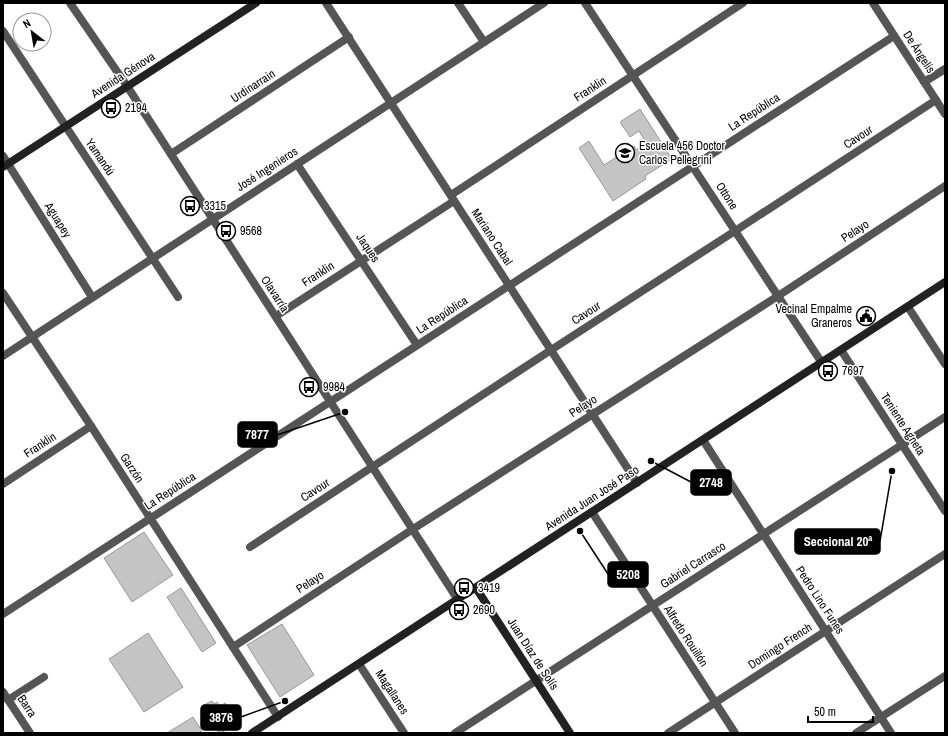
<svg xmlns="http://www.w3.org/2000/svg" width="948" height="736" viewBox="0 0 948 736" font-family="'Archivo Narrow',sans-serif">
  <rect width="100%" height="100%" fill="#fff"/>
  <g fill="#c4c4c4" stroke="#999">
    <polygon points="640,109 672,159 645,176 646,179 613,201 579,148 589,141 604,165 634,146 636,150 646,143 639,131 630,137 620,122"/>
    <polygon points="144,532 173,575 132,602 104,558"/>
    <polygon points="181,588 216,643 202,652 167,597"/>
    <polygon points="282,624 314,675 280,697 247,645"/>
    <polygon points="148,633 183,687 144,712 109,659"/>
    <polygon points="212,701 214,704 217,702 220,706 225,703 238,722 221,733 219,733 202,706"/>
    <polygon points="193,717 202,731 198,733 167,733"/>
  </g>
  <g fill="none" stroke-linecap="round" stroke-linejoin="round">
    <g stroke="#555" stroke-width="8">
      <polyline points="70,3 127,86 458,600"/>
      <polyline points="326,3 637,483"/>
      <polyline points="458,3 484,42"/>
      <polyline points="585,3 822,363"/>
      <polyline points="873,3 945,114"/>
      <polyline points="3,31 178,297"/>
      <polyline points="924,82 945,69"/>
      <polyline points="171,154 349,37"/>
      <polyline points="3,156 92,297"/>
      <polyline points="297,164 417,345"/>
      <polyline points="451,195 743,3"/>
      <polyline points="3,293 91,426 278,717"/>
      <polyline points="908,307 945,364"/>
      <polyline points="276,316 454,201"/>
      <polyline points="841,350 945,511"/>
      <polyline points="3,356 544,3"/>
      <polyline points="703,440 891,733"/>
      <polyline points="3,484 91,426"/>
      <polyline points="592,512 735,733"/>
      <polyline points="250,547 551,350 735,231 936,100"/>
      <polyline points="3,614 894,36"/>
      <polyline points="233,647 413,529 778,296 945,186"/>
      <polyline points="359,664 404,733"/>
      <polyline points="3,692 30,733"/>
      <polyline points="8,700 44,677"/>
      <polyline points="455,733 945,417"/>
      <polyline points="668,733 945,554"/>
      <polyline points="856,733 945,676"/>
    </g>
    <g stroke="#222" stroke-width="8">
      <polyline points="3,167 256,3"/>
      <polyline points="476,588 570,733"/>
      <polyline points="252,733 945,282"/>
    </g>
  </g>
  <defs>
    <g id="bus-ring" transform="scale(1)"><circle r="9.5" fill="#fff" stroke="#000" stroke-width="1.5"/><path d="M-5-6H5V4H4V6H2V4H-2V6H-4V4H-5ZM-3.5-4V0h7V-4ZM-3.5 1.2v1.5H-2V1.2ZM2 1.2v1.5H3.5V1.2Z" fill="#000"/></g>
    <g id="school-ring" transform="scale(1)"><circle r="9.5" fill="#fff" stroke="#000" stroke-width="1.5"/><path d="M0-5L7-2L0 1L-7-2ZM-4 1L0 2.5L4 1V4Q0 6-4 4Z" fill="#000"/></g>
    <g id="civic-ring" transform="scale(1)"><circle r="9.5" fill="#fff" stroke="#000" stroke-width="1.5"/><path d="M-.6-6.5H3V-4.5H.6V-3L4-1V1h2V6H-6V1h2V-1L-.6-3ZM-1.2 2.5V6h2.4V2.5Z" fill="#000"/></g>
  </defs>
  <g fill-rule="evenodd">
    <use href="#bus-ring" x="111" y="108"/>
    <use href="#school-ring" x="625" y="153"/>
    <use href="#bus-ring" x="190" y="206"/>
    <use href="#bus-ring" x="226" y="231"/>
    <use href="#civic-ring" x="866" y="316"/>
    <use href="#bus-ring" x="828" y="371"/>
    <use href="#bus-ring" x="309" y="387"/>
    <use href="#bus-ring" x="464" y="588"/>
    <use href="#bus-ring" x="459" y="610"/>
  </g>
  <g text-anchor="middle" stroke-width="3" stroke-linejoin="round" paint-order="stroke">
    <g font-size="12" fill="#000" stroke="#fff">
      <text transform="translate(919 52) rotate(57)" y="4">De Ángelis</text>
      <text transform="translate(123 75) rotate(-33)" y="4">Avenida Génova</text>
      <text transform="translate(253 86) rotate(-33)" y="4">Urdinarrain</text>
      <text transform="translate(590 89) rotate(-33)" y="4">Franklin</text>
      <text transform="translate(754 112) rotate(-33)" y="4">La República</text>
      <text transform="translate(858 137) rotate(-33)" y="4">Cavour</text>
      <text transform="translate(100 157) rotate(56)" y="4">Yamandú</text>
      <text transform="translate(267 169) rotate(-33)" y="4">José Ingenieros</text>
      <text transform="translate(727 196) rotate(57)" y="4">Ottone</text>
      <text transform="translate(58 220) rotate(58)" y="4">Aguapey</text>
      <text transform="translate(855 231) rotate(-33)" y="4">Pelayo</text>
      <text transform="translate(492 237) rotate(57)" y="4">Mariano Cabal</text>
      <text transform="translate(368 248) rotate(56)" y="4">Jaques</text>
      <text transform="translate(318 274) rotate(-33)" y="4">Franklin</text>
      <text transform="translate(275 294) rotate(57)" y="4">Olavarría</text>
      <text transform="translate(586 313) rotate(-33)" y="4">Cavour</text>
      <text transform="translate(442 315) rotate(-33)" y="4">La República</text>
      <text transform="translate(583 406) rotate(-33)" y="4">Pelayo</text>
      <text transform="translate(903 424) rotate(57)" y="4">Teniente Agneta</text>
      <text transform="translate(40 445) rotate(-33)" y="4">Franklin</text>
      <text transform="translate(132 468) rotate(57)" y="4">Garzón</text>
      <text transform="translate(315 490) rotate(-33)" y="4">Cavour</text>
      <text transform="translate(170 491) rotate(-33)" y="4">La República</text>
      <text transform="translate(592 498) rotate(-33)" y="4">Avenida Juan José Paso</text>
      <text transform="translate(693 565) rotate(-33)" y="4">Gabriel Carrasco</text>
      <text transform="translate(310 582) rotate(-33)" y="4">Pelayo</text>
      <text transform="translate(820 600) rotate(57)" y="4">Pedro Lino Funes</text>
      <text transform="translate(686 636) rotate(57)" y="4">Alfredo Rouillón</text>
      <text transform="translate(780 646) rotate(-33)" y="4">Domingo French</text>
      <text transform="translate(533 654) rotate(57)" y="4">Juan Díaz de Solís</text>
      <text transform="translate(392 692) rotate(57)" y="4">Magallanes</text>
      <text transform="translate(27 706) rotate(56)" y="4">Barra</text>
    </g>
    <g font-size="12" fill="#000" stroke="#fff" text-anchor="start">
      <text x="125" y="112">2194</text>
      <text x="639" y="150">Escuela 456 Doctor<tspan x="639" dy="14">Carlos Pellegrini</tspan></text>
      <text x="204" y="210">3315</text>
      <text x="240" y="235">9568</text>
      <text x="852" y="313" text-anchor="end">Vecinal Empalme<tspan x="852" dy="14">Graneros</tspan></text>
      <text x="842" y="375">7697</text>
      <text x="323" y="391">9984</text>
      <text x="478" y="592">3419</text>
      <text x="473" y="614">2690</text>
    </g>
  </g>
  <path fill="none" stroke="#000" stroke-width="1.5" d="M345 412L277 435M651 461L691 482M892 471L880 541M580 531L608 574M285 701L241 717"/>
  <g fill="#000" stroke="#fff" stroke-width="1.5">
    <circle cx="345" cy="412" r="4"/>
    <circle cx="651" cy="461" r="4"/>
    <circle cx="892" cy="471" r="4"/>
    <circle cx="580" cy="531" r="4"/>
    <circle cx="285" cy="701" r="4"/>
  </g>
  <g fill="#000" stroke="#000" stroke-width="1.5">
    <rect x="238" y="422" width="39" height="25" rx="4"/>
    <rect x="691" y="470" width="40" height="25" rx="4"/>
    <rect x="795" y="529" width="85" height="25" rx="4"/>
    <rect x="608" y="562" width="40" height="25" rx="4"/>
    <rect x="201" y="705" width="40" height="25" rx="4"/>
  </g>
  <g font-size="13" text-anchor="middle" font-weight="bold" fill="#fff">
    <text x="257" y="439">7877</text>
    <text x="711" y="487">2748</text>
    <text x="838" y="546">Seccional 20ª</text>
    <text x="628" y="579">5208</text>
    <text x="221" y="722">3876</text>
  </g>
  <rect width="948" height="736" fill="none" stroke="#000000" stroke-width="8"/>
  <g transform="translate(32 32) rotate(329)"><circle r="19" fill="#ffffff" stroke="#999999"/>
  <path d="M0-3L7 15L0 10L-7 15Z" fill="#000000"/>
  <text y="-6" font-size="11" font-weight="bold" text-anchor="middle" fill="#000000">N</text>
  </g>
  <path d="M808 716v6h65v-6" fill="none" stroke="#000000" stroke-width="2"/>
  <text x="814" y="716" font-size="12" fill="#000000" stroke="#ffffff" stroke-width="3" paint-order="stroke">50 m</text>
</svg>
